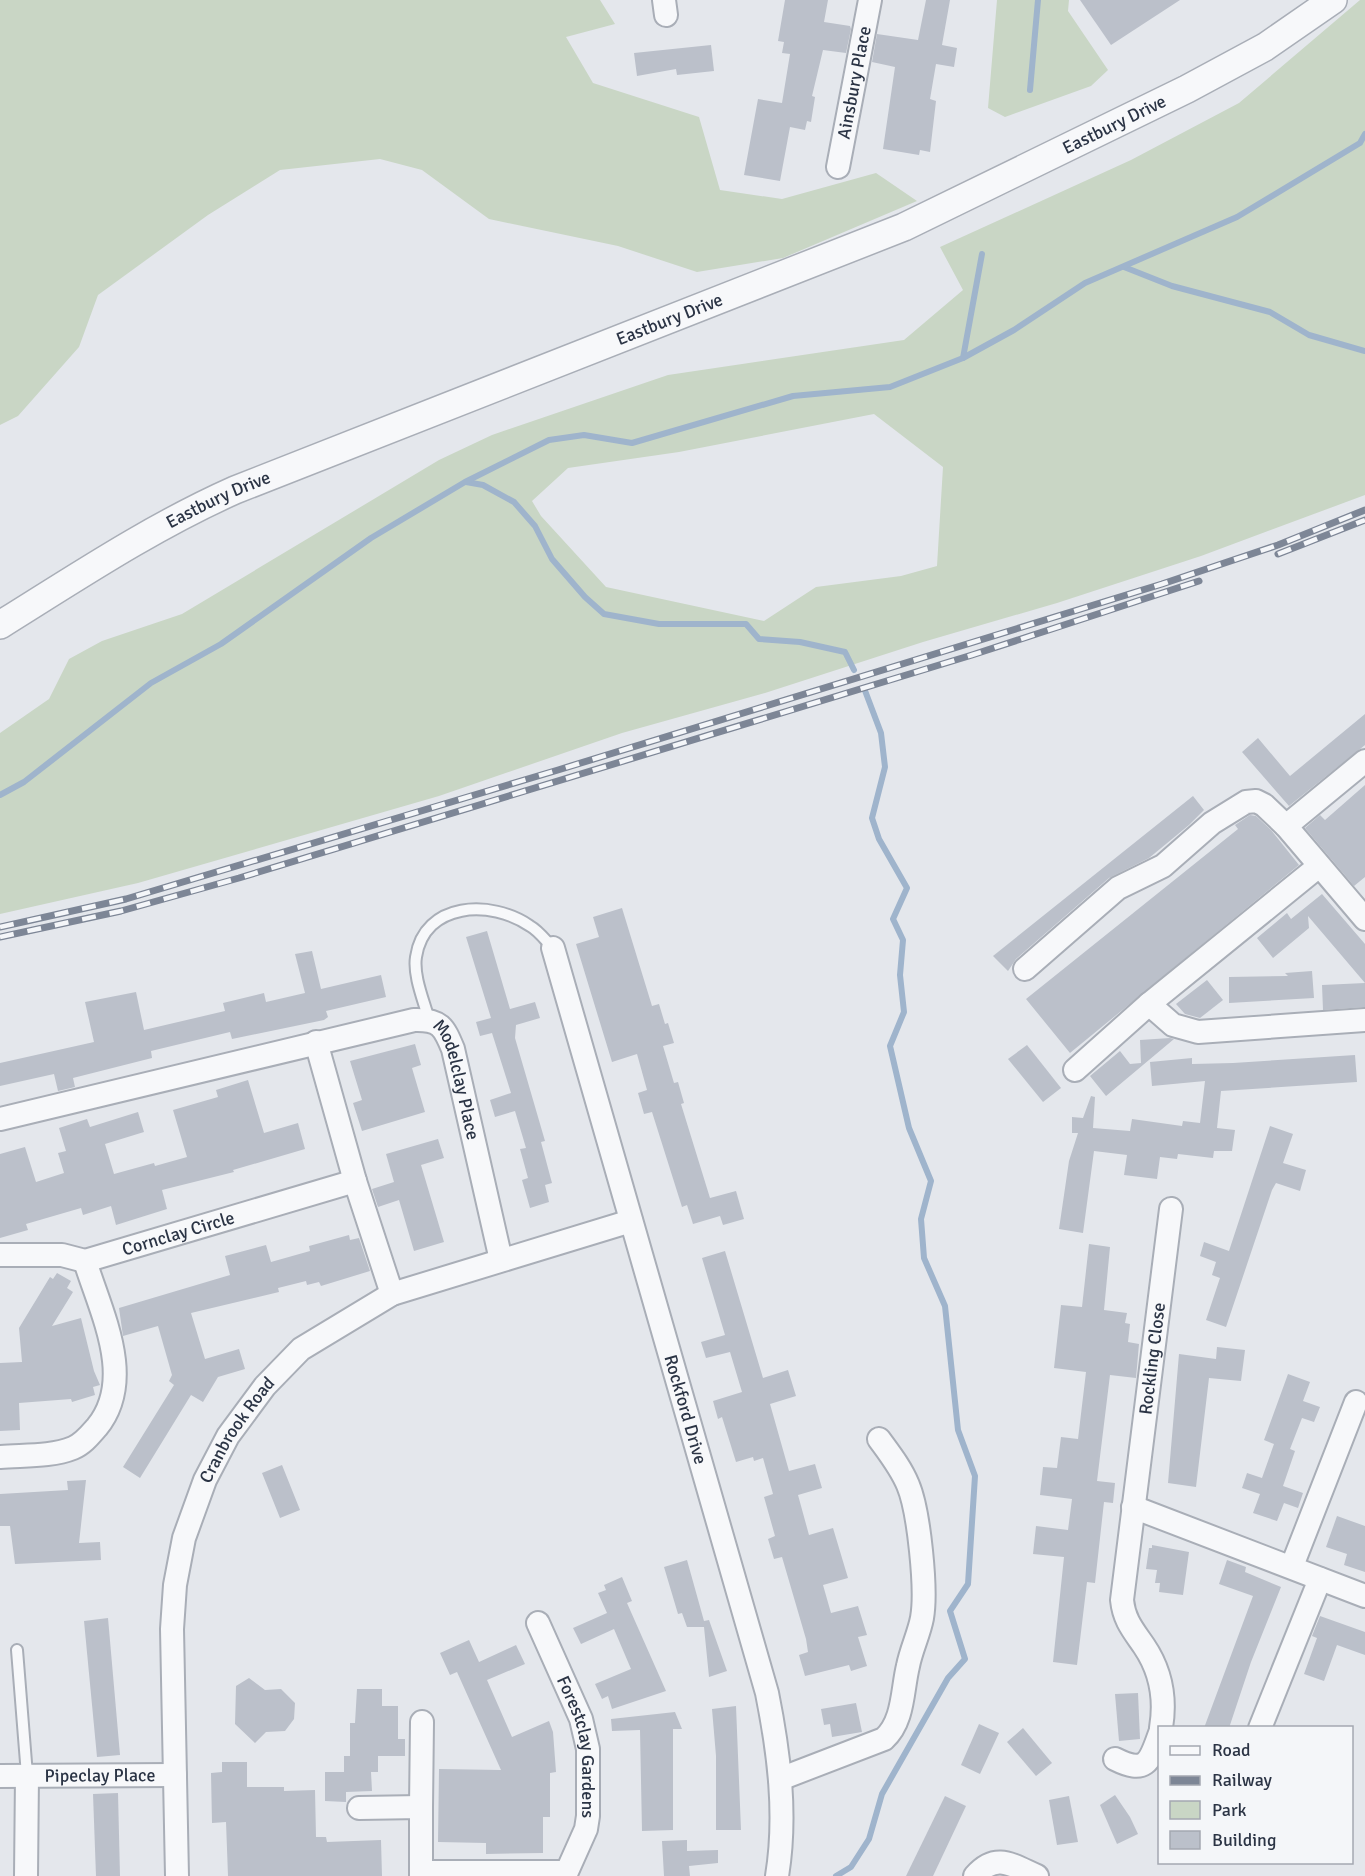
<svg xmlns="http://www.w3.org/2000/svg" width="1365" height="1876" viewBox="0 0 1365 1876" font-family="Signika,sans-serif">
  <rect width="100%" height="100%" fill="#e4e7ec"/>
  <g fill="#c9d6c5" fill-rule="evenodd">
    <polygon points="0,0 600,0 615,24 566,37 593,83 699,117 720,190 782,199 876,173 917,201 783,258 697,272 618,246 489,219 422,170 380,159 280,170 208,215 98,295 79,347 18,416 0,425"/>
    <polygon points="997,0 1069,0 1068,11 1108,70 1091,86 1005,117 988,108"/>
    <path d="M 1360,0 L 1365,0 L 1365,495 L 1201,556 L 1057,603 L 923,642 L 765,693 L 622,733 L 439,796 L 138,883 L 0,914 L 0,733 L 49,699 L 69,659 L 102,641 L 182,614 L 439,460 L 492,435 L 668,375 L 904,340 L 963,290 L 940,247 L 1131,160 L 1239,103 ZM 874,414 L 943,467 L 937,566 L 901,576 L 816,587 L 764,621 L 606,587 L 541,516 L 532,501 L 568,468 L 679,452 Z"/>
  </g>
  <g fill="none" stroke-linecap="round" stroke-linejoin="round">
    <g stroke="#9fb4cc" stroke-width="6">
      <polyline points="1030,90 1038,0"/>
      <polyline points="1124,267 1172,286 1270,312 1309,335 1365,351"/>
      <polyline points="963,358 982,254"/>
      <polyline points="466,482 483,485 514,502 535,526 552,559 585,597 604,614 659,624 746,624 759,639 800,642 845,652 854,670"/>
      <polyline points="0,795 24,782 151,683 221,644 371,538 465,482 549,440 584,435 632,443 793,396 890,387 963,358 1014,330 1085,283 1237,217 1360,143 1365,134"/>
      <polyline points="836,1876 851,1867 869,1839 882,1794 948,1678 965,1659 950,1611 968,1584 975,1476 958,1430 945,1306 924,1258 921,1219 931,1181 909,1128 890,1046 904,1012 900,975 903,940 893,919 907,888 879,839 872,818 885,767 881,733 864,688"/>
    </g>
  </g>
  <g fill="#bbc0ca">
    <polygon points="785,0 828,0 824,22 850,26 851,29 846,53 823,50 812,96 815,97 811,122 807,121 805,130 790,127 780,181 744,175 758,99 782,103 790,54 782,53 784,42 778,41"/>
    <polygon points="926,0 950,0 942,45 957,48 954,67 936,64 930,99 936,101 930,152 920,150 919,155 883,149 895,67 872,62 877,34 918,40"/>
    <polygon points="1080,0 1180,0 1111,45"/>
    <polygon points="711,45 714,71 677,75 676,69 637,76 634,53"/>
    <polygon points="1365,714 1365,745 1289,806 1242,752 1258,738 1290,776"/>
    <polygon points="1365,785 1365,877 1354,886 1305,828 1320,815 1325,820"/>
    <polygon points="1193,796 1204,810 1189,825 1149,858 1109,878 1016,959 1008,971 993,956"/>
    <polygon points="1250,815 1256,816 1271,830 1299,865 1070,1053 1026,999 1238,829 1235,825"/>
    <polygon points="1322,894 1365,944 1365,1007 1323,1010 1322,985 1365,983 1308,916 1309,928 1273,958 1257,938 1287,913 1291,919"/>
    <polygon points="622,908 652,1006 659,1004 665,1024 668,1023 674,1043 663,1046 674,1083 678,1082 684,1103 681,1104 710,1198 736,1191 744,1219 723,1225 720,1216 693,1224 687,1205 682,1207 652,1112 644,1114 638,1093 647,1090 637,1054 612,1062 576,944 599,937 593,917"/>
    <polygon points="487,931 510,1009 535,1002 540,1018 516,1025 515,1038 545,1141 541,1142 552,1183 545,1185 549,1202 530,1208 522,1180 528,1178 520,1149 526,1148 515,1111 495,1117 490,1100 511,1093 492,1033 480,1036 476,1022 491,1018 466,937"/>
    <polygon points="312,951 321,989 381,975 386,997 326,1011 328,1017 324,1020 232,1039 230,1032 151,1051 152,1058 73,1078 75,1087 58,1091 54,1074 0,1086 0,1063 94,1042 85,1002 136,992 144,1030 225,1011 223,1003 264,993 266,1002 305,993 295,954"/>
    <polygon points="1312,971 1314,998 1229,1003 1229,977 1288,976 1285,973"/>
    <polygon points="1207,980 1223,1000 1200,1018 1185,1014 1176,1004"/>
    <polygon points="1170,1038 1174,1039 1106,1096 1090,1076 1120,1051 1130,1064 1141,1063 1140,1040"/>
    <polygon points="415,1044 421,1065 412,1068 425,1112 362,1131 353,1103 362,1100 350,1061"/>
    <polygon points="1027,1045 1061,1088 1043,1102 1008,1059"/>
    <polygon points="1355,1055 1357,1082 1221,1091 1217,1128 1235,1130 1232,1151 1214,1151 1213,1158 1178,1154 1177,1159 1160,1157 1157,1179 1124,1175 1127,1155 1094,1151 1083,1233 1059,1229 1069,1161 1078,1133 1072,1133 1072,1117 1083,1118 1091,1096 1095,1097 1093,1128 1130,1131 1132,1119 1182,1126 1183,1121 1200,1123 1205,1081 1152,1086 1150,1062 1192,1058 1192,1064 1233,1063"/>
    <polygon points="248,1080 264,1133 298,1123 305,1149 233,1170 234,1172 162,1190 167,1209 116,1225 111,1206 83,1215 81,1208 26,1224 28,1230 0,1238 0,1154 25,1147 36,1182 64,1173 58,1153 66,1151 59,1128 87,1119 90,1127 138,1112 144,1132 105,1144 114,1174 154,1163 155,1166 187,1157 173,1110 218,1097 216,1090"/>
    <polygon points="1270,1126 1293,1134 1283,1163 1306,1170 1300,1191 1276,1183 1272,1190 1226,1327 1206,1320 1220,1278 1212,1275 1216,1262 1200,1256 1204,1242 1229,1251"/>
    <polygon points="438,1139 444,1158 421,1165 444,1242 414,1251 399,1200 378,1207 372,1189 394,1182 386,1154"/>
    <polygon points="349,1235 350,1240 359,1238 370,1271 321,1286 319,1282 307,1285 306,1281 278,1288 279,1292 191,1313 205,1359 239,1349 245,1369 218,1377 203,1402 191,1395 140,1478 123,1467 174,1385 169,1381 172,1375 158,1326 123,1336 119,1308 230,1275 225,1256 266,1245 271,1262 310,1251 309,1246"/>
    <polygon points="1089,1244 1110,1247 1104,1310 1127,1313 1125,1323 1130,1324 1128,1342 1139,1344 1136,1378 1110,1375 1097,1481 1115,1483 1113,1503 1104,1502 1095,1583 1087,1582 1077,1665 1053,1662 1064,1557 1033,1554 1036,1526 1068,1530 1072,1499 1040,1495 1043,1467 1057,1468 1061,1437 1078,1439 1086,1372 1054,1368 1061,1305 1082,1307"/>
    <polygon points="725,1251 763,1378 788,1370 796,1396 770,1404 789,1471 815,1464 822,1488 798,1495 809,1535 833,1528 848,1578 823,1585 831,1613 858,1606 867,1635 858,1637 867,1666 851,1671 849,1665 805,1676 799,1655 808,1652 806,1639 782,1557 774,1559 768,1539 775,1536 764,1497 773,1494 763,1458 754,1461 753,1457 736,1462 722,1417 718,1419 713,1401 742,1392 730,1352 706,1358 701,1342 725,1335 702,1258"/>
    <polygon points="57,1273 71,1281 67,1288 73,1292 52,1326 81,1318 94,1371 100,1385 93,1387 95,1395 72,1402 71,1399 19,1403 20,1430 0,1431 0,1363 22,1362 19,1328 50,1277 53,1279"/>
    <polygon points="1217,1347 1245,1350 1241,1381 1209,1378 1196,1487 1168,1483 1179,1354 1216,1359"/>
    <polygon points="1288,1374 1310,1382 1303,1401 1320,1407 1314,1422 1302,1418 1290,1449 1295,1451 1283,1486 1303,1493 1298,1508 1284,1503 1277,1521 1253,1513 1260,1494 1242,1488 1247,1473 1262,1478 1274,1444 1264,1440"/>
    <polygon points="282,1465 300,1510 280,1518 262,1473"/>
    <polygon points="86,1480 79,1543 100,1542 101,1560 15,1564 10,1526 0,1526 0,1494 68,1490 67,1481"/>
    <polygon points="1337,1516 1365,1526 1365,1572 1344,1565 1347,1554 1326,1547"/>
    <polygon points="1152,1545 1189,1552 1183,1595 1159,1592 1160,1583 1155,1583 1157,1570 1146,1569 1149,1548 1152,1548"/>
    <polygon points="687,1560 704,1621 709,1620 727,1671 709,1677 704,1627 687,1627 682,1613 678,1614 664,1567"/>
    <polygon points="1227,1560 1246,1567 1245,1572 1281,1587 1251,1662 1229,1728 1204,1728 1253,1596 1219,1584"/>
    <polygon points="622,1577 632,1601 627,1603 666,1691 612,1709 608,1696 602,1699 595,1684 631,1669 614,1629 581,1644 573,1628 607,1613 598,1593 606,1590 604,1585"/>
    <polygon points="1320,1616 1365,1632 1365,1655 1337,1645 1324,1681 1304,1674 1317,1638 1312,1636"/>
    <polygon points="108,1618 120,1755 97,1757 84,1621"/>
    <polygon points="469,1640 479,1662 516,1645 525,1664 487,1680 512,1737 549,1721 553,1732 556,1772 550,1773 550,1817 543,1817 543,1853 486,1854 486,1843 438,1842 439,1769 501,1770 457,1672 450,1675 440,1653"/>
    <polygon points="249,1678 265,1690 281,1689 295,1703 294,1719 285,1731 266,1732 255,1743 235,1724 236,1686"/>
    <polygon points="357,1689 382,1689 382,1706 398,1706 398,1739 405,1739 405,1756 378,1756 378,1772 371,1772 372,1791 346,1792 346,1802 325,1801 325,1772 344,1772 344,1756 350,1756 350,1723 355,1723"/>
    <polygon points="1138,1693 1140,1739 1119,1741 1115,1694"/>
    <polygon points="856,1703 862,1732 832,1737 830,1724 824,1725 821,1709"/>
    <polygon points="736,1706 741,1830 716,1830 716,1756 712,1709"/>
    <polygon points="675,1712 682,1729 673,1729 673,1830 642,1831 640,1730 612,1731 611,1719"/>
    <polygon points="979,1724 999,1733 980,1774 961,1765"/>
    <polygon points="1023,1728 1052,1763 1036,1776 1007,1742"/>
    <polygon points="222,1762 247,1762 247,1787 284,1787 284,1791 315,1790 316,1837 326,1837 327,1842 381,1840 382,1876 228,1876 226,1822 212,1823 211,1773 222,1772"/>
    <polygon points="118,1793 120,1876 96,1876 93,1794"/>
    <polygon points="1115,1795 1130,1817 1138,1834 1117,1844 1100,1805"/>
    <polygon points="945,1796 966,1806 933,1876 906,1876"/>
    <polygon points="1069,1796 1078,1842 1057,1845 1049,1800"/>
    <polygon points="687,1840 687,1851 718,1850 718,1863 689,1866 690,1876 664,1876 662,1841"/>
  </g>
  <g fill="none" stroke-linecap="round" stroke-linejoin="round">
    <g stroke="#a9aeb7" stroke-width="14">
      <g id="service">
        <path d="M 429,1020 C 424,1001 413,976 416,957 C 424,902 491,899 530,926 C 539,931 546,941 553,948"/>
        <polyline points="17,1650 27,1775"/>
      </g>
    </g>
    <g stroke="#a9aeb7" stroke-width="26">
      <g id="minor">
        <polyline points="664,0 666,15"/>
        <path id="s1" d="M 838,167 L 870,0"/>
        <polyline points="1286,826 1365,761"/>
        <path id="s2" d="M 553,948 L 767,1693 C 779,1753 787,1815 777,1876"/>
        <polyline points="1025,969 1118,888 1163,866 1212,823 1246,802 1256,801 1264,805 1286,826 1365,919"/>
        <polyline points="1149,1004 1173,1025 1198,1032 1365,1020"/>
        <polyline points="316,1042 355,1181 392,1294"/>
        <polyline points="1075,1070 1149,1004 1319,866"/>
        <path id="s3" d="M 0,1119 L 414,1020 C 440,1019 444,1027 453,1049 L 501,1260"/>
        <path id="s4" d="M 0,1255 L 62,1255 L 85,1261 L 355,1181"/>
        <path d="M 0,1457 C 23,1455 51,1457 73,1448 C 83,1444 90,1435 97,1427 C 136,1379 101,1313 85,1261"/>
        <polyline points="1133,1507 1365,1596"/>
        <polyline points="1292,1566 1356,1402"/>
        <path id="s5" d="M 538,1623 L 581,1719 L 588,1749 L 588,1816 L 586,1829 L 565,1876"/>
        <path id="s6" d="M 1161,1728 C 1166,1698 1161,1671 1144,1646 C 1133,1630 1124,1620 1122,1600 L 1171,1209"/>
        <polyline points="1260,1728 1320,1579"/>
        <path d="M 1115,1759 C 1147,1775 1150,1761 1160,1733"/>
        <path id="s7" d="M 0,1776 L 175,1775"/>
        <path d="M 780,1779 L 884,1739 C 904,1721 902,1690 908,1666 C 911,1650 919,1634 922,1618 C 927,1590 919,1511 908,1485 C 901,1468 890,1454 879,1439"/>
        <polyline points="421,1807 422,1722"/>
        <polyline points="359,1808 421,1807 421,1876"/>
        <polyline points="421,1872 565,1872"/>
        <polyline points="26,1876 27,1775"/>
        <path id="s8" d="M 177,1876 L 172,1629 L 175,1585 L 184,1538 L 205,1480 L 228,1436 L 265,1386 L 301,1349 L 392,1294 L 631,1221"/>
        <path d="M 975,1876 C 996,1852 1012,1865 1037,1876"/>
      </g>
    </g>
    <g stroke="#a9aeb7" stroke-width="30">
      <g id="tertiary">
        <path id="s9" d="M 0,625 C 77,577 152,527 235,490 L 904,227 L 1187,89 L 1265,47 L 1333,0"/>
      </g>
    </g>
    <use href="#service" stroke="#f7f8fa" stroke-width="10"/>
    <use href="#minor" stroke="#f7f8fa" stroke-width="22"/>
    <use href="#tertiary" stroke="#f7f8fa" stroke-width="27"/>
    <g stroke="#7d8696" stroke-width="7">
      <g id="rail">
        <polyline points="1278,554 1365,520"/>
        <polyline points="0,927 126,899 558,770 1162,584 1278,545 1365,510"/>
        <polyline points="0,937 121,911 239,878 972,655 1199,581"/>
      </g>
    </g>
    <use href="#rail" stroke="#f4f6f9" stroke-width="4.5" stroke-dasharray="14" stroke-linecap="butt"/>
  </g>
  <g text-anchor="middle" stroke-width="5" stroke-linejoin="round" paint-order="stroke">
    <g font-size="18" fill="#2b3445" stroke="#f4f6f9">
      <text dy="6" stroke="none"><textPath href="#s1" startOffset="86">Ainsbury Place</textPath></text>
      <text dy="6" stroke="none"><textPath href="#s9" startOffset="1224">Eastbury Drive</textPath></text>
      <text dy="6" stroke="none"><textPath href="#s9" startOffset="738">Eastbury Drive</textPath></text>
      <text dy="6" stroke="none"><textPath href="#s9" startOffset="252">Eastbury Drive</textPath></text>
      <text dy="6" stroke="none"><textPath href="#s3" startOffset="510">Modelclay Place</textPath></text>
      <text dy="6" stroke="none"><textPath href="#s4" startOffset="183">Cornclay Circle</textPath></text>
      <text dy="6" stroke="none"><textPath href="#s6" startOffset="381">Rockling Close</textPath></text>
      <text dy="6" stroke="none"><textPath href="#s2" startOffset="480">Rockford Drive</textPath></text>
      <text dy="6" stroke="none"><textPath href="#s8" startOffset="460">Cranbrook Road</textPath></text>
      <text dy="6" stroke="none"><textPath href="#s5" startOffset="132">Forestclay Gardens</textPath></text>
      <text dy="6" stroke="none"><textPath href="#s7" startOffset="100">Pipeclay Place</textPath></text>
    </g>
  </g>
  <rect x="1158" y="1726" width="195" height="138" fill="#f4f6f9" stroke="#a4a8b1" stroke-width="1.5"/>
  <rect x="1170" y="1746" width="30" height="9" fill="#f7f8fa" stroke="#a4a8b1" stroke-width="1.5"/>
  <text x="1212" y="1756" font-size="18" fill="#2b3445">Road</text>
  <rect x="1170" y="1776" width="30" height="9" fill="#7d8696" stroke="#a4a8b1" stroke-width="1.5"/>
  <text x="1212" y="1786" font-size="18" fill="#2b3445">Railway</text>
  <rect x="1170" y="1801" width="30" height="18" fill="#c9d6c5" stroke="#a4a8b1" stroke-width="1.5"/>
  <text x="1212" y="1816" font-size="18" fill="#2b3445">Park</text>
  <rect x="1170" y="1831" width="30" height="18" fill="#bbc0ca" stroke="#a4a8b1" stroke-width="1.5"/>
  <text x="1212" y="1846" font-size="18" fill="#2b3445">Building</text>
</svg>
